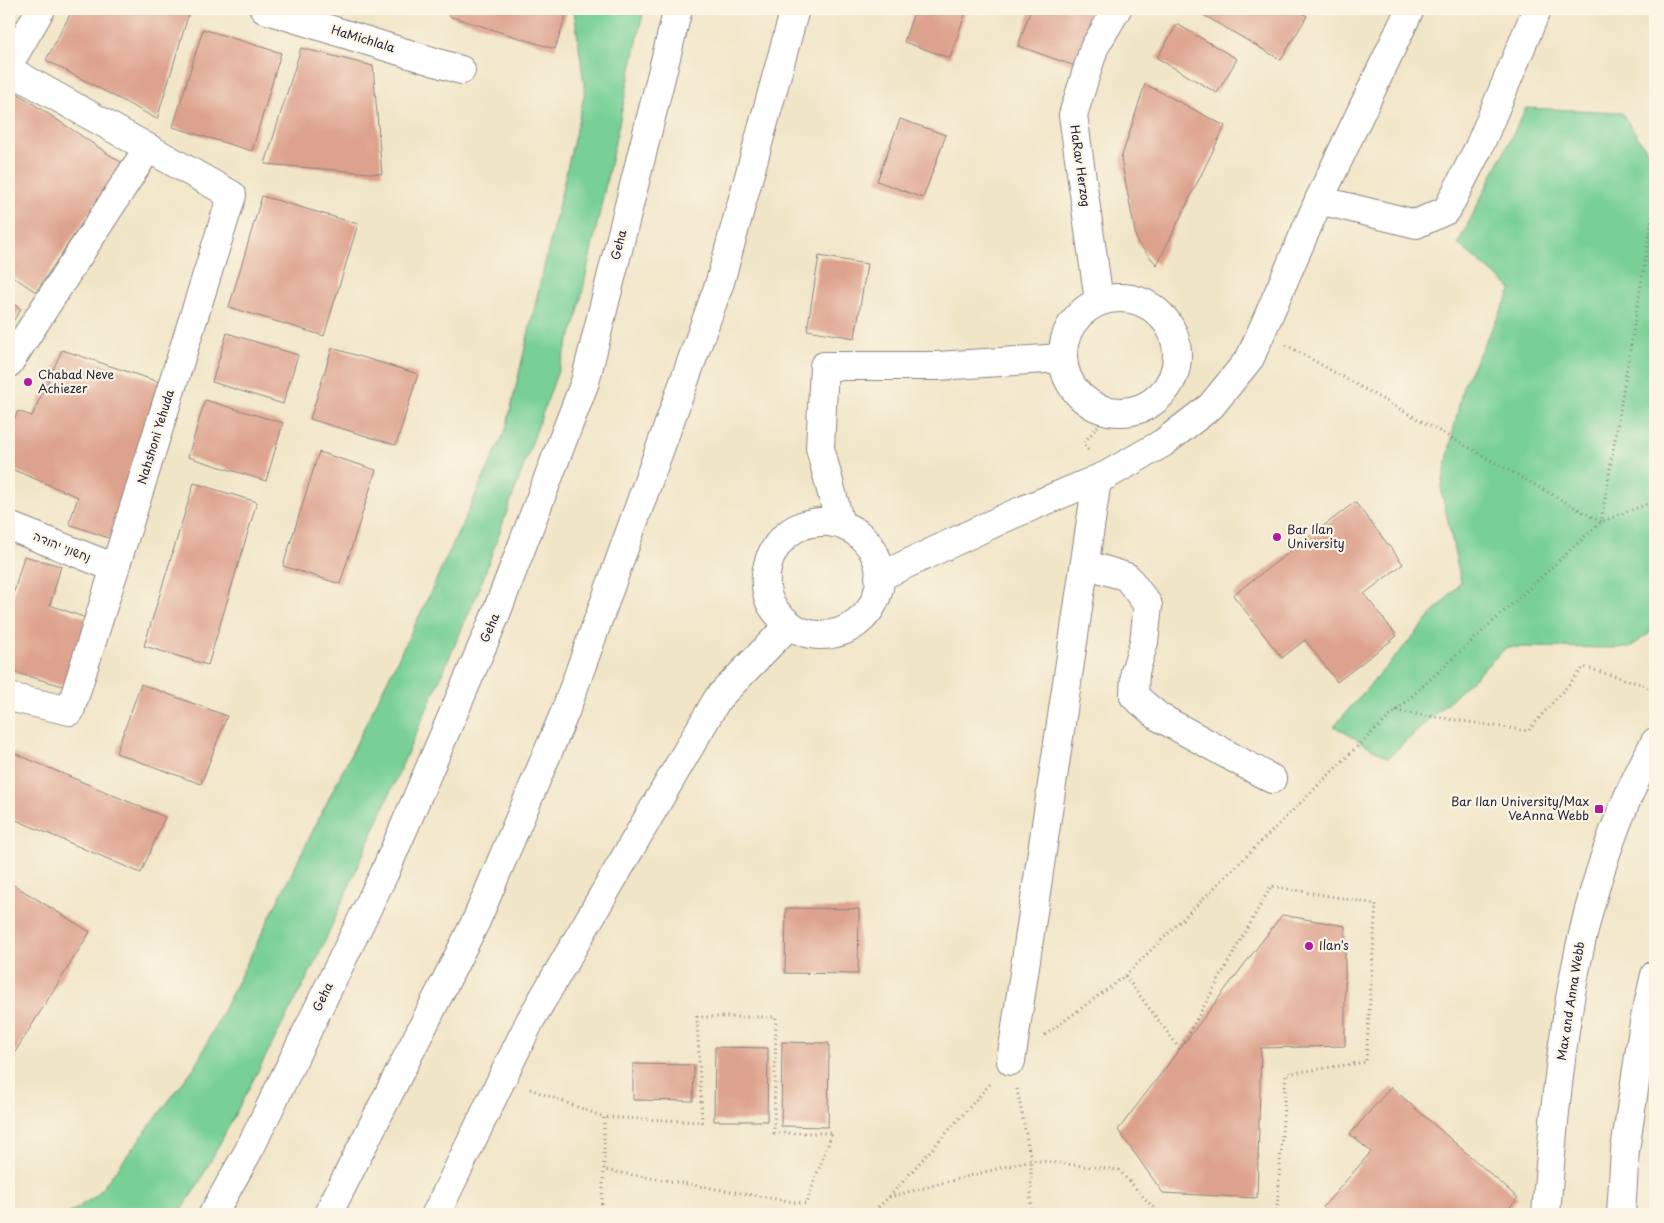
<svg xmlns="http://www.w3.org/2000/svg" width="1664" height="1223" viewBox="0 0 1664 1223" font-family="'Playpen Sans','Playpen Sans Hebrew',sans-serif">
  <rect width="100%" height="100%" fill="#fcf5e5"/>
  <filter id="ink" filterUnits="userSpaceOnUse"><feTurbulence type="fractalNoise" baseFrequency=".02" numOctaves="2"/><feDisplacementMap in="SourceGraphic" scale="10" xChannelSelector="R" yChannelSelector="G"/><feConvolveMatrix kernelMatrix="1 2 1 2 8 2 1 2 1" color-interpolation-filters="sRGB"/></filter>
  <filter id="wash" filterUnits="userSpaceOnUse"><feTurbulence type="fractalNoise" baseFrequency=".0096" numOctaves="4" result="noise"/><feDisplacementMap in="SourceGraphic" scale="20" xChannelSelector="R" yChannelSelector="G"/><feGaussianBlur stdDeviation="1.12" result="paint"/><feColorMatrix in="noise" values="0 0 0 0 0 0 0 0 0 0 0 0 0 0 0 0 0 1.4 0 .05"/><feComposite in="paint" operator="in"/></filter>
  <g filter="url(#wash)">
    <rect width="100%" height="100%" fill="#f1e5c7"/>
    <g fill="#78d096" stroke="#4d7968">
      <polygon points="574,9 644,9 576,321 478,592 318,957 200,1181 179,1214 68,1214 97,1195 196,1065 355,746 426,602 506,429 585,92"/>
      <polygon points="1526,108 1621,112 1655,162 1655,629 1629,648 1507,647 1388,758 1334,726 1461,582 1441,489 1463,386 1512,289 1458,244"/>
    </g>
    <g id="blocks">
      <g fill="#dda28d">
        <polygon points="73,9 176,9 189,13 157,119 46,60"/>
        <polygon points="451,9 568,9 555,49 449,16"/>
        <polygon points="915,9 967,9 950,58 904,42"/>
        <polygon points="1031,9 1099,9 1078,67 1018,46"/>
        <polygon points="1193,9 1296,9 1307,16 1281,60"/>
        <polygon points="1177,24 1237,59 1217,93 1157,58"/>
        <polygon points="203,29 281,53 252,151 173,127"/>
        <polygon points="301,48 373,66 382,174 265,164"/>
        <polygon points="1145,84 1225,126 1157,265 1137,242 1121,159"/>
        <polygon points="17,93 122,163 36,292 9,274 9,106"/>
        <polygon points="900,119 946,135 923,198 877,181"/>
        <polygon points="262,196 358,224 324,336 229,307"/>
        <polygon points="819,256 867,264 855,338 807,330"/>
        <polygon points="9,301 21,309 9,327"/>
        <polygon points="227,333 298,355 283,404 212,382"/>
        <polygon points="332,348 418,374 396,445 310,419"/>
        <polygon points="62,350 162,383 117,541 69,524 78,497 9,468 9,430 18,411 32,416"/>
        <polygon points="205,400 283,423 266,481 188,457"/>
        <polygon points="319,452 376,470 340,584 283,566"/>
        <polygon points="194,483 257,502 208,665 144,646"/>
        <polygon points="1355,502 1403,564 1364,594 1397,636 1337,682 1305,640 1282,658 1233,595"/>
        <polygon points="24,556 61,566 50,605 86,618 78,690 9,671 9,610"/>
        <polygon points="141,684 227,716 201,784 116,753"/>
        <polygon points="9,751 165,817 141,873 9,817"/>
        <polygon points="9,882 90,932 12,1057 9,1056"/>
        <polygon points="786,908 859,909 858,974 785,973"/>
        <polygon points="1282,915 1345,926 1345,1046 1261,1048 1257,1198 1163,1193 1118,1130"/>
        <polygon points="782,1042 829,1043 828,1127 781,1126"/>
        <polygon points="715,1047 768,1048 767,1121 714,1121"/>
        <polygon points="633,1064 694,1065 693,1101 633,1100"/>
        <polygon points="1391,1087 1518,1198 1504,1214 1331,1214 1323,1207 1371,1152 1350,1134"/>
      </g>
    </g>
  </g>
  <g filter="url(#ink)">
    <use href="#blocks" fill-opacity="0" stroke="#8a8481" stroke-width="1"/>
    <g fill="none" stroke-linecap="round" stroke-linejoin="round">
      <g stroke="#8a8481" stroke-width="30">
        <g id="minor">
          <polyline points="264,9 461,70"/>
          <polyline points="9,64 41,9"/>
          <polyline points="9,70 232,195 70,711 9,697"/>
          <polyline points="1319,200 1416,224 1447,210 1479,147 1537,9"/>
          <circle cx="1120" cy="355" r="57"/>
          <polyline points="1099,301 1073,115 1094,48 1117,9"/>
          <polyline points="9,363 148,148"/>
          <path d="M 840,524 C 834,523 827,521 821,522 C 782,523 758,562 768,597 C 771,608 780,617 789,624 C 797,631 809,635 820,635 C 876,635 902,567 857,533 C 852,529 845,527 840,524 L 820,448 L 824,366 L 937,366 L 1062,358"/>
          <polyline points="9,526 115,568"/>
          <polyline points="1085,564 1127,577 1148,605 1144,642 1135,672 1134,696 1159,717 1272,779"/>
          <polyline points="879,577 1009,516 1107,475 1163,443 1211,406 1250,358 1319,200 1410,9"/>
          <polyline points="1011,1061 1097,480"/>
          <polyline points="436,1214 531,1019 718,698 789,625"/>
          <path d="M 1546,1214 C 1559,1051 1574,887 1655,742"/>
          <polyline points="1621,1214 1625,1150 1644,1022 1655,975"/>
        </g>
      </g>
      <g stroke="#8a8481" stroke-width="30">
        <g id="highway">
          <polyline points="213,1214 249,1150 384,874 494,619 585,382 678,9"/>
          <polyline points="328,1214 476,921 565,712 720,282 795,9"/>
        </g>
      </g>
      <g stroke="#8a8481" stroke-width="3" stroke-dasharray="1 4" stroke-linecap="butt">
        <polyline points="1286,345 1601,522 1655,201"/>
        <polyline points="1088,450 1083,444 1104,419 1104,409"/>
        <polyline points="1396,711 1528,731 1584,667 1641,684 1655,693"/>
        <polyline points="1125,976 1180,1049 1271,886 1376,904 1366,1062 1286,1074 1277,1210 1258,1214"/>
        <polyline points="1045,1035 1125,976 1361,743 1601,522 1655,501"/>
        <polyline points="530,1089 604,1117"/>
        <polyline points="1017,1089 1031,1160 1031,1214"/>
        <polyline points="889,1197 1031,1160 1119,1170 1159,1214"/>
        <polyline points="601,1214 604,1170 604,1117 702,1122 697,1017 776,1017 774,1133 832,1133 806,1204 604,1170"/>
        <polyline points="871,1214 889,1197 992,1082"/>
      </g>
      <use href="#minor" stroke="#fff" stroke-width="28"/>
      <use href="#highway" stroke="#fff" stroke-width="28"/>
    </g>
  </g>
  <g fill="#b5179e" stroke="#fcf5e5" stroke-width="2">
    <circle cx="28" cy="382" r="5"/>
    <circle cx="1277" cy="537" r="5"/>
    <rect x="1594" y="804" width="10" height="10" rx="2.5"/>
    <circle cx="1309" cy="946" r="5"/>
  </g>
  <g text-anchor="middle" stroke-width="4.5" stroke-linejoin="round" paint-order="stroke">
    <g font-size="12" fill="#22223b" stroke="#fcf5e5">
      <text transform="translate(363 39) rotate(17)" y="4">HaMichlala</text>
      <text transform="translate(1080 166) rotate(82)" y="4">HaRav Herzog</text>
      <text transform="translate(619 245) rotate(-76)" y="4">Geha</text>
      <text transform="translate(156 437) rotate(-73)" y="4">Nahshoni Yehuda</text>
      <text transform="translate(62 547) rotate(22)" y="4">נחשוני יהודה</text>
      <text transform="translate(490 628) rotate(-67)" y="4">Geha</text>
      <text transform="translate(323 997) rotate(-64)" y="4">Geha</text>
      <text transform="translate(1571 1001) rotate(-81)" y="4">Max and Anna Webb</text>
    </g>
    <g font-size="12" fill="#22223b" stroke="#fcf5e5" text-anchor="start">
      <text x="38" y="379">Chabad Neve<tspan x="38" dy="14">Achiezer</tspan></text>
      <text x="1287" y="534">Bar Ilan<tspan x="1287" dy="14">University</tspan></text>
      <text x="1589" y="806" text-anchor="end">Bar Ilan University/Max<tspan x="1589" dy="14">VeAnna Webb</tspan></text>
      <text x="1319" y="950">Ilan's</text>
    </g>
  </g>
  <rect width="1664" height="1223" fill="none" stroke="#fcf5e5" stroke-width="30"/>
</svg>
